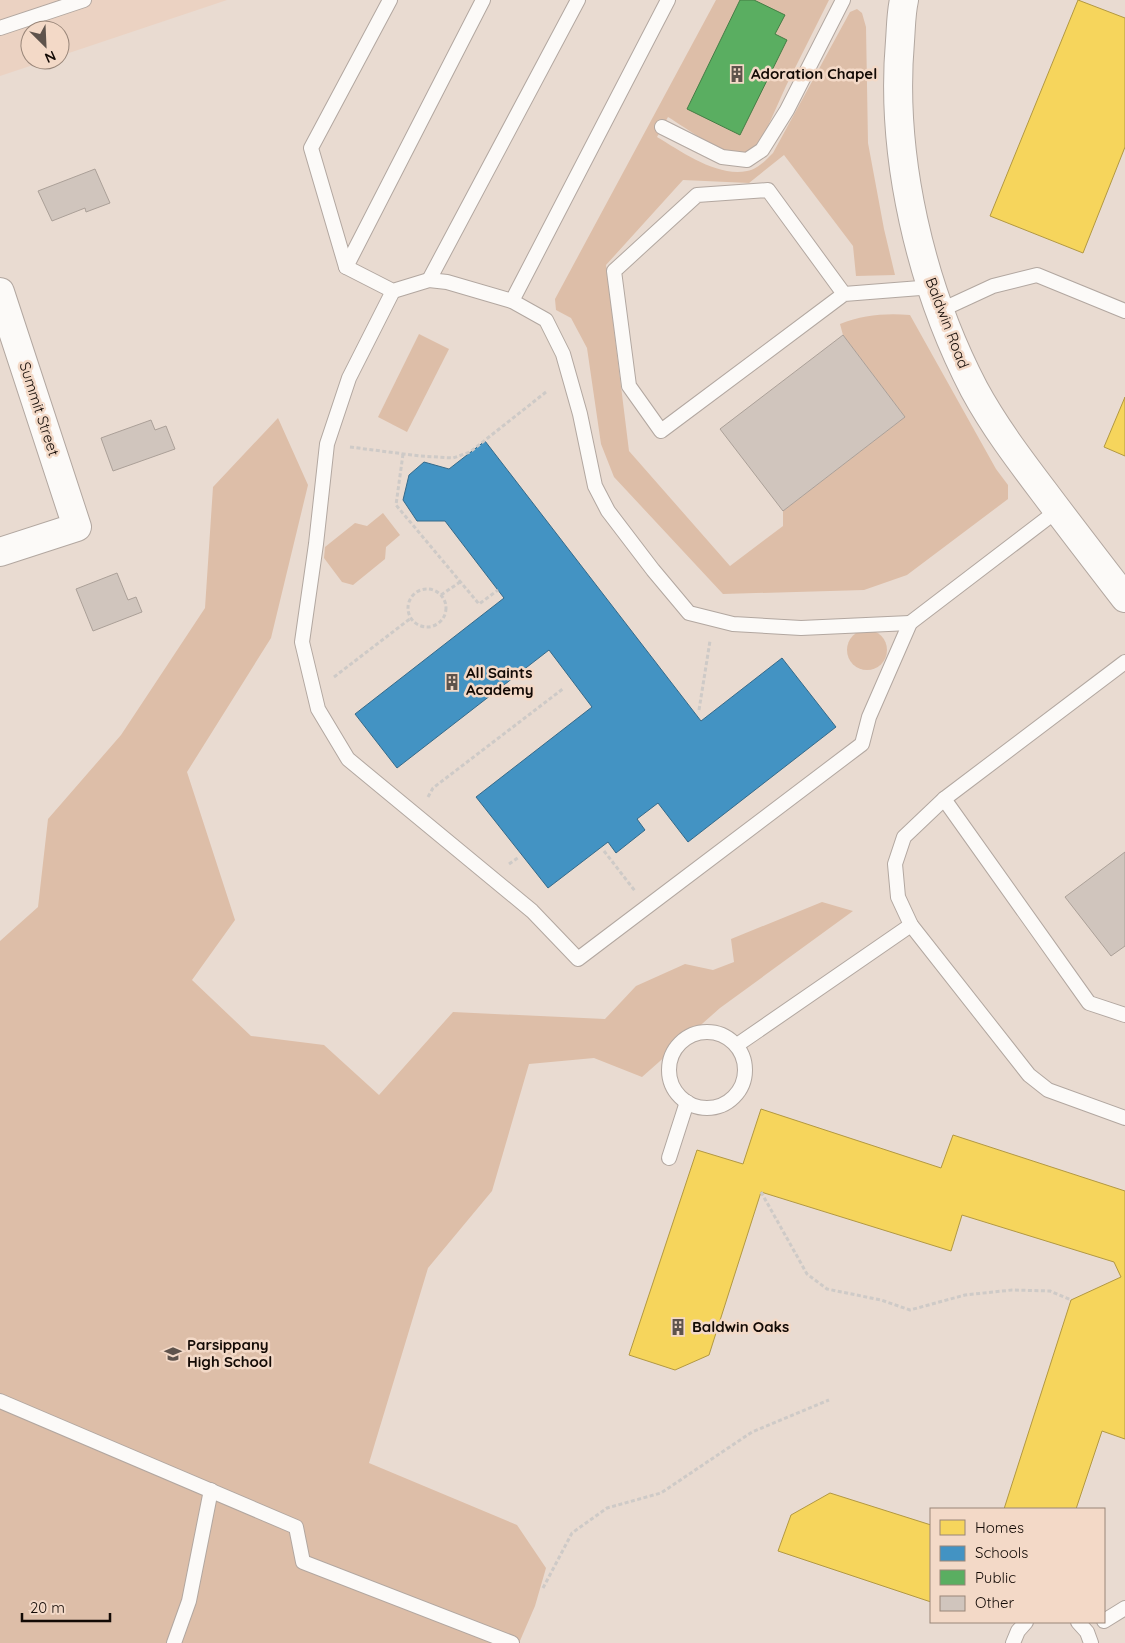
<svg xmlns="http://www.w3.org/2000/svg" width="1125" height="1643" viewBox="0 0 1125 1643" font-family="Quicksand,sans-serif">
  <rect width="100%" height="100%" fill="#e9dbd1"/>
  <polygon fill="#ebd2c2" points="0,0 227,0 60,56 60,30 30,30 30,60 48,60 0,76"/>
  <g fill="#ddbea8">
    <path d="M 716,0 L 829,0 L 786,86 L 760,144 C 755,149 750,153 743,153 C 719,154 688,129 668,117 L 657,137 C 682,152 717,177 747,171 C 758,169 766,160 773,153 L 850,12 L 857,9 L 862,13 L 866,27 L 868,143 L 884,229 L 895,275 L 856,276 L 853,246 L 784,155 L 749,183 L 683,180 L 606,265 L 629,451 L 730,566 L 783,526 L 783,511 L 905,417 L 843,335 L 840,324 C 863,315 885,313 910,315 L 996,469 L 1008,485 L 1008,499 L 907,575 L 864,590 L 723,594 L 614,477 L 601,444 L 587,348 L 571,318 L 556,310 L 555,299 Z"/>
    <polygon points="419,334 449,349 407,432 378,417"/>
    <polygon points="278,418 308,485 271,638 187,772 235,920 192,980 251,1036 324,1045 379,1095 453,1012 605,1019 636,986 685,964 713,970 734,962 731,939 822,902 853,911 720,1008 642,1077 594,1058 529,1064 492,1191 428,1268 369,1463 517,1525 546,1568 535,1606 519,1643 0,1643 0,941 38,907 48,819 121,735 205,608 213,487"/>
    <polygon points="383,513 400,535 386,547 385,559 353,585 342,582 324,558 325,547 355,523 367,526"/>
    <circle cx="867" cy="650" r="20"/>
  </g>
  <g fill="#f6d55c" stroke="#b29842">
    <polygon points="1078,0 1125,18 1125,147 1083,253 990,216"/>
    <polygon points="1125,397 1125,456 1104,447"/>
    <polygon points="761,1109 941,1168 953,1135 1125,1191 1125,1439 1102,1431 1076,1509 1004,1509 1071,1300 1121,1277 1114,1262 962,1215 951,1251 761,1192 709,1355 675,1370 629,1355 697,1150 743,1164"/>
    <polygon points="830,1493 931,1525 931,1602 778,1551 791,1515"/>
  </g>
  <polygon fill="#4393c3" stroke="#356a8a" points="485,441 701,721 782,658 836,727 688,842 658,803 637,819 645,830 616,853 608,842 548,888 476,797 592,707 549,650 397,768 355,714 504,598 445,521 417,521 403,500 409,475 424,462 449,469"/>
  <polygon fill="#5aae61" stroke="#457d45" points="740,0 754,0 785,15 775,34 787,40 740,135 687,109"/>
  <g fill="#d0c5bd" stroke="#aba098">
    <polygon points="95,169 110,203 86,212 85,208 52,221 38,191"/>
    <polygon points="843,335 905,417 783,511 720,429"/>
    <polygon points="151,420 155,430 166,426 175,449 113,471 101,438"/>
    <polygon points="117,573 128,600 136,597 142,612 93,631 76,589"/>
    <polygon points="1125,852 1125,946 1111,956 1065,897"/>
  </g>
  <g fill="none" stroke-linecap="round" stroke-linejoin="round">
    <g stroke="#b2a7a0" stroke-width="16">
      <g id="lane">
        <polyline points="390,0 311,148 346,267 393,291 429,280 447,282 512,301 546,320 563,354 580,414 595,486 608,511 653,570 689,613 733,624 801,628 910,623"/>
        <polyline points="0,28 84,0"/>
        <polyline points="662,127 722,157 747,160 762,150 787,110 843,0"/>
        <polyline points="346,267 483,0"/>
        <polyline points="429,280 578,0"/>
        <polyline points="393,291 349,378 327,444 316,544 302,642 318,709 348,759 532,911 578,959 862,744 869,717 910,623 1058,510"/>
        <polyline points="844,294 768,190 697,195 614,271 629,386 661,431 844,294 933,287"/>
        <polyline points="512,301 668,0"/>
        <polyline points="941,310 993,286 1037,275 1125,311"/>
        <polyline points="1125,662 944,799 904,837 895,864 898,897 911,925 1029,1075 1048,1090 1125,1118"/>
        <polyline points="944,799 1089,1003 1125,1015"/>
        <circle cx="707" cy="1070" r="38"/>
        <polyline points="737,1045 911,925"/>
        <polyline points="669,1158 687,1102"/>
        <polyline points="0,1401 296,1527 303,1562 512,1643"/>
        <polyline points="1104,1621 1125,1608"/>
        <polyline points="1078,1622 1087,1632 1091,1643"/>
        <polyline points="174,1643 189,1601 211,1490"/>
        <polyline points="1013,1643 1018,1631 1026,1622"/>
      </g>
    </g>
    <g stroke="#b2a7a0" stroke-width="30">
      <polyline id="street" points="0,292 77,527 0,552"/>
    </g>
    <g stroke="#b2a7a0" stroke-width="30">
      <path id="secondary" d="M 904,0 C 901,13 901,28 900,41 C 890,157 921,287 974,389 C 994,426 1019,459 1044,492 C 1071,528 1098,563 1125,598"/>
    </g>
    <g stroke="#cecac7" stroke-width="3" stroke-dasharray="4 2.5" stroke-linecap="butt">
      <polyline points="350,447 420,456 453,458 470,452 546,392"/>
      <polyline points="403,454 396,505 479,604 498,590"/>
      <circle cx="427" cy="608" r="19"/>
      <polyline points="441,595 460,582"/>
      <polyline points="334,677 411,618"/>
      <polyline points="699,710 710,641"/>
      <polyline points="428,797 433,788 564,688"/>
      <polyline points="604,851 635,891"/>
      <polyline points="509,864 519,857"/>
      <polyline points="761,1192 807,1274 827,1289 881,1300 910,1310 965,1295 1012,1290 1050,1291 1071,1300"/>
      <polyline points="543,1588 572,1533 607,1508 661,1493 752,1432 829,1400"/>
    </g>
    <use href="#lane" stroke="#fcfaf8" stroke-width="14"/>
    <use href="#street" stroke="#fcfaf8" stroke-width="28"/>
    <use href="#secondary" stroke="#fcfaf8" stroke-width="28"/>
  </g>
  <defs>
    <g id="building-bare" transform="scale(1.35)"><path d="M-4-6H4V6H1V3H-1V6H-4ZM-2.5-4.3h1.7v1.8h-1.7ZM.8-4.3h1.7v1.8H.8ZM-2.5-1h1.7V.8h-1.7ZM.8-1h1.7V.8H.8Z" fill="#5e534c" stroke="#f3d9c7" stroke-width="2.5" paint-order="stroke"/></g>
    <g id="school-bare" transform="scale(1.35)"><path d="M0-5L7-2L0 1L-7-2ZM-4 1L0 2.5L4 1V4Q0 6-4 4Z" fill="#5e534c" stroke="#f3d9c7" stroke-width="2.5" paint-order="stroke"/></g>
  </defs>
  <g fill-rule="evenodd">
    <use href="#building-bare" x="737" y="74"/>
    <use href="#building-bare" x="452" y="682"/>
    <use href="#building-bare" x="678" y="1327"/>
    <use href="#school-bare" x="173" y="1354"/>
  </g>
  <g text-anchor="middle" stroke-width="5" stroke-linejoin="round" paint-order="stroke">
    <g font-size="15" font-weight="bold" fill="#130a05" stroke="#f3d9c7" text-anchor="start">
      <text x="751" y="79">Adoration Chapel</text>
      <text x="466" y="678">All Saints<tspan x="466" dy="17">Academy</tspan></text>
      <text x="692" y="1332">Baldwin Oaks</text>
      <text x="187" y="1350">Parsippany<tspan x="187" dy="17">High School</tspan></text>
    </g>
    <g font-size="15" fill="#130a05" stroke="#f3d9c7">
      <text transform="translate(947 323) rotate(69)" y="5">Baldwin Road</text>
      <text transform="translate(39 409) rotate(72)" y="5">Summit Street</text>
    </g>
  </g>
  <rect x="930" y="1508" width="175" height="115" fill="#f3d9c7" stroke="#998679"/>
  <rect x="940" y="1520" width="25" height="15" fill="#f6d55c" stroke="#998679"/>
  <text x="975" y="1533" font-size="15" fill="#130a05">Homes</text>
  <rect x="940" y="1546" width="25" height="15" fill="#4393c3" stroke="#998679"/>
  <text x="975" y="1558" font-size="15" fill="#130a05">Schools</text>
  <rect x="940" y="1570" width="25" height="15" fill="#5aae61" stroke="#998679"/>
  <text x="975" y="1583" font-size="15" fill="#130a05">Public</text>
  <rect x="940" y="1596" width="25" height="15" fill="#d0c5bd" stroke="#998679"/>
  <text x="975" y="1608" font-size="15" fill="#130a05">Other</text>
  <g transform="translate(45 45) rotate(156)"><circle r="24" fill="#f3d9c7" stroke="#998679"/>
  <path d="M0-4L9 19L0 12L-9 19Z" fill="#5e534c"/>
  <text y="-8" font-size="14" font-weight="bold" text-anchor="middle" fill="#130a05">N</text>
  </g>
  <path d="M22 1613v8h88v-8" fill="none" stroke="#130a05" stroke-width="2.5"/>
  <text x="30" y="1613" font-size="15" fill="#130a05" stroke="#f3d9c7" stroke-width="4" paint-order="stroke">20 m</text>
</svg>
